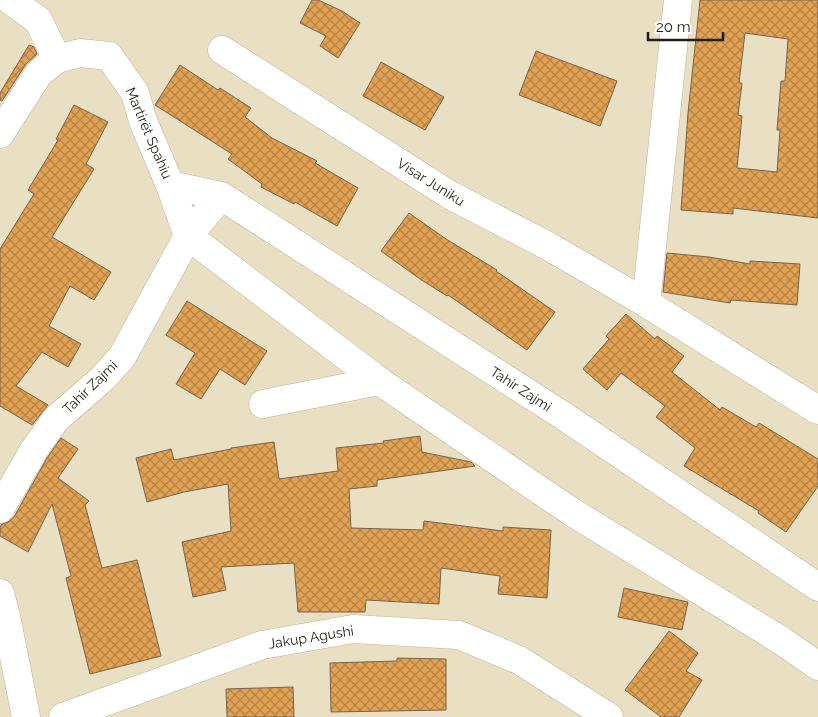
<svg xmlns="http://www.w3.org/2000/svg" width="818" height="717" viewBox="0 0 818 717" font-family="Raleway,sans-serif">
  <defs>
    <pattern id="building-cross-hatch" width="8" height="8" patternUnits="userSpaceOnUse" patternTransform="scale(1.25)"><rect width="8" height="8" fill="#e2a254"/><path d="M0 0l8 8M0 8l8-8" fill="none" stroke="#b78344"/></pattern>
  </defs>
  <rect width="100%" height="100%" fill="#e9e0c3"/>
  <g fill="url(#building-cross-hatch)" stroke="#76634f" fill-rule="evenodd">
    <polygon points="312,0 318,0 342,11 360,23 338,58 320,46 326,36 300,23"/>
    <path d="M 700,0 L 818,0 L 818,218 L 733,208 L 733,214 L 681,210 L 688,113 ZM 745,33 L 788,39 L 785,81 L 781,81 L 777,130 L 780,130 L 777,172 L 737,168 L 742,116 L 738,115 L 742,83 L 739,83 Z"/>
    <polygon points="29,45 34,47 37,54 26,64 2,101 0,100 0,93"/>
    <polygon points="536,51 617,81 600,126 519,95"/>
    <polygon points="381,62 444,97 425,130 363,96"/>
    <polygon points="180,65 218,90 220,88 251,108 245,117 272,138 317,161 315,163 358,188 337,226 295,202 294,204 261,187 262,184 228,159 232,154 155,105"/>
    <polygon points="74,105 108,122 86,164 94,169 52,237 111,272 94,300 70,286 49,326 81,344 68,367 42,352 16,386 48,405 32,425 0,406 0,249 34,194 28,190 58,140 56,139"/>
    <polygon points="409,213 446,239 497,270 496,271 555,312 527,350 448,295 447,296 420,279 381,251"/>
    <polygon points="667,253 709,257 750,264 750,261 800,264 797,305 731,300 730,303 663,292"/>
    <polygon points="187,301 267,351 245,385 220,369 201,399 176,384 195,353 166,335"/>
    <polygon points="626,314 655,339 657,336 684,356 672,372 720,410 722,407 756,427 759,423 818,459 818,486 786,532 758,513 759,511 684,466 695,448 656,417 665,406 621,373 607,390 583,369 609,339 606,336"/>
    <polygon points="420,436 422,452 471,462 475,466 377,480 377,486 349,489 351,528 423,530 424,521 503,531 503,527 551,530 547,598 498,594 500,576 441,568 439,604 366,600 365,612 298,612 294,563 221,567 226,590 193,597 182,542 231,531 228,484 184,492 147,502 136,458 171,449 174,460 231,449 231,448 274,442 279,479 338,471 336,448 384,443 383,441"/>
    <polygon points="61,438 78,449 58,478 89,501 85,505 102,568 137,560 161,656 90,674 66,578 71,576 52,504 28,552 0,536 0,527 2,524 8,522 14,517 47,458"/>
    <polygon points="624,588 688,602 682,630 618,617"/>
    <polygon points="669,631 698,653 686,671 702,680 679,717 661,717 625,690"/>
    <polygon points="397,658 446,659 446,710 331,712 330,663 397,661"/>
    <polygon points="293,687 294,717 227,717 226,689"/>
  </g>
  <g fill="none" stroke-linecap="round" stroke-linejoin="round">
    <g stroke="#bcb398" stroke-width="29">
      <g id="street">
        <polyline points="10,0 38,20 57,59"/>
        <polyline points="222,50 450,195 548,246 646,303 818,410"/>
        <polyline points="0,134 39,73 57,59 80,53 109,56 135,93 143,121 170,185 188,236 379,381 572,512 782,641 818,666"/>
        <polyline points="170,185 221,196 562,415 818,587"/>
        <polyline points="646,303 678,0"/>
        <polyline points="263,404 379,381"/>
        <polyline points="0,509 34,450 56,419 103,378 122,357 188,236 221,196"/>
        <polyline points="63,717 262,645 353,629 459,635 519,660 609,717"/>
      </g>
    </g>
    <g stroke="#bcb398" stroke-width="29">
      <polyline id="secondary" points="0,593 6,616 26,717"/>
    </g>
    <use href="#street" stroke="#fff" stroke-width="28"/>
    <use href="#secondary" stroke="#fff" stroke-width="28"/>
  </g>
  <g text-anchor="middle" stroke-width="4" stroke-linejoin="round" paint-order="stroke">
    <g font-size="14" fill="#211e13" stroke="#fff">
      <text transform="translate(149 133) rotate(67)" y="5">Martirët Spahiu</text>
      <text transform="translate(431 182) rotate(32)" y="5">Visar Juniku</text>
      <text transform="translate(90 387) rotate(-44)" y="5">Tahir Zajmi</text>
      <text transform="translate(521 389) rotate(33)" y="5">Tahir Zajmi</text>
      <text transform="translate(311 637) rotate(-9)" y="5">Jakup Agushi</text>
    </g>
  </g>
  <path d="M648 32v8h75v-8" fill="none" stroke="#211e13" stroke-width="2.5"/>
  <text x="656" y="32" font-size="15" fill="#211e13" stroke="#ffffff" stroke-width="4" paint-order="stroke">20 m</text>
</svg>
